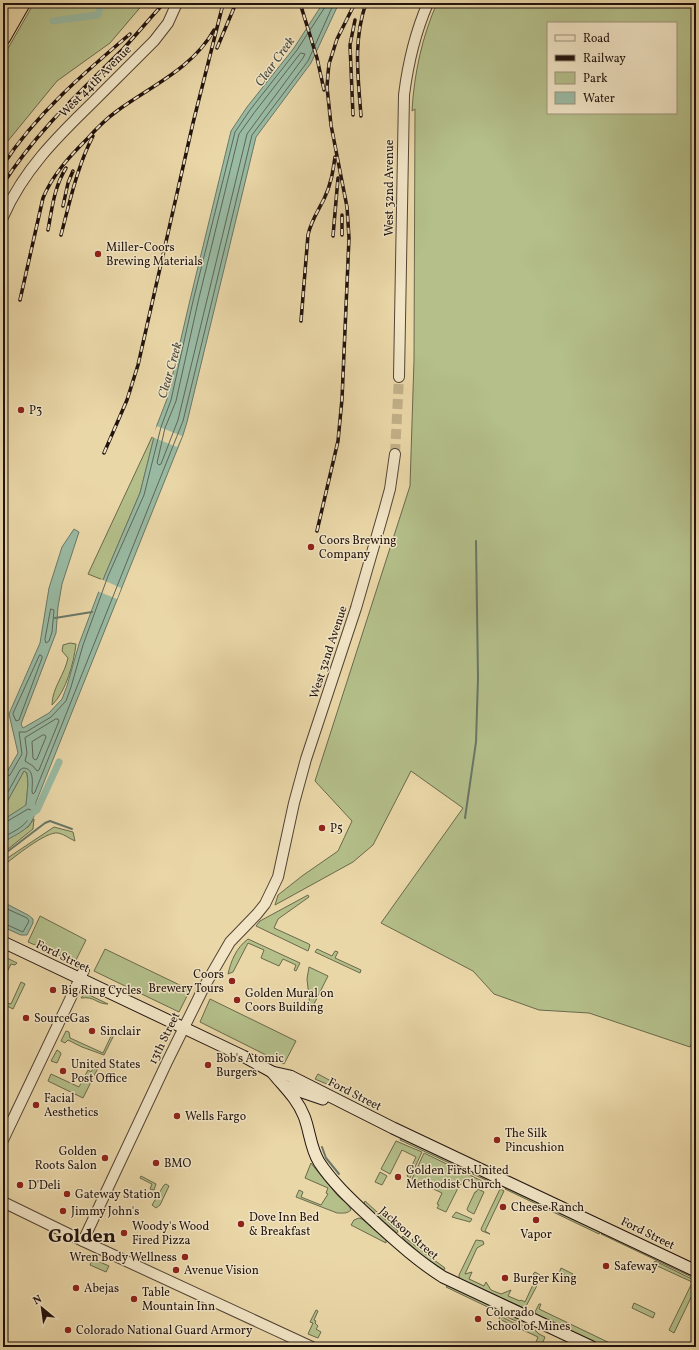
<svg xmlns="http://www.w3.org/2000/svg" width="699" height="1350" viewBox="0 0 699 1350" font-family="Vollkorn,serif">
  <rect width="100%" height="100%" fill="#ead7a8"/>
  <filter id="stains"><feTurbulence type="fractalNoise" baseFrequency=".005" numOctaves="4"/><feColorMatrix values="0 0 0 0 .2 0 0 0 0 .09 0 0 0 0 .02 0 0 0 .5 -.17"/></filter>
  <radialGradient id="worn" r=".72"><stop offset=".6" stop-color="#630" stop-opacity="0"/><stop offset="1" stop-color="#630" stop-opacity=".3"/></radialGradient>
  <g fill="#b4bf8a" stroke="#6a694c" fill-rule="evenodd">
    <polygon points="34,3 144,3 110,43 57,81 3,147 3,57"/>
    <path d="M 437,3 L 696,3 L 696,1035 L 690,1047 L 589,1013 L 539,1010 L 494,994 L 473,971 L 381,923 L 463,808 L 411,771 L 373,845 L 353,862 L 275,905 L 278,895 L 302,876 L 338,851 L 352,821 L 315,781 L 410,486 L 414,360 L 415,109 L 412,111 C 414,74 422,37 437,3 ZM 548,23 L 676,23 L 676,113 L 548,113 Z"/>
    <polygon points="152,437 154,438 140,493 103,580 88,574"/>
    <path d="M 70,643 L 76,644 C 74,662 66,692 52,705 C 52,688 65,674 68,658 L 62,651 L 63,645 Z"/>
    <polygon points="24,771 27,773 28,784 26,806 3,820 3,809"/>
    <polygon points="34,819 33,829 3,853 3,842 28,827"/>
    <path d="M 54,827 L 73,832 L 75,841 C 70,839 64,834 58,833 C 46,831 13,858 3,866 L 3,861 Z"/>
    <polygon points="308,895 309,897 278,919 274,928 309,944 310,945 308,951 256,926 260,921"/>
    <polygon points="40,916 86,940 75,962 28,942"/>
    <path d="M 248,939 L 300,963 L 296,971 L 294,970 L 296,965 L 283,959 L 279,966 L 261,958 L 264,950 L 248,943 L 233,972 L 228,974 C 231,961 236,948 248,939 Z"/>
    <polygon points="105,949 190,990 179,1012 94,971"/>
    <polygon points="317,949 332,956 335,951 338,952 335,958 361,970 360,973 315,952"/>
    <polygon points="3,956 17,963 15,965 11,964 3,980 3,965 6,960 3,958"/>
    <polygon points="309,967 328,976 312,1008 310,1006 307,979"/>
    <polygon points="21,982 25,984 13,1009 5,1005 6,1003 11,1004"/>
    <path d="M 85,993 L 108,1004 C 96,1004 95,996 81,998 Z"/>
    <polygon points="210,999 296,1041 284,1064 200,1022"/>
    <polygon points="66,1031 69,1032 70,1038 103,1053 113,1032 115,1033 104,1055 82,1047 68,1040 65,1043 61,1041"/>
    <polygon points="57,1050 60,1052 61,1054 57,1063 51,1061"/>
    <polygon points="98,1063 100,1064 83,1098 48,1081 51,1074 79,1087 88,1070 91,1072 95,1065"/>
    <polygon points="318,1074 331,1081 329,1085 315,1079"/>
    <polygon points="401,1138 490,1179 490,1182 400,1140"/>
    <polygon points="396,1141 422,1152 410,1178 407,1176 416,1157 402,1150 390,1174 381,1169"/>
    <polygon points="424,1153 482,1181 480,1185 466,1180 464,1184 460,1184 446,1212 437,1208 439,1205 437,1204 442,1193 412,1179"/>
    <path d="M 311,1163 C 320,1175 329,1185 338,1196 C 342,1200 349,1204 351,1210 C 347,1214 342,1213 337,1213 L 296,1197 L 299,1190 L 303,1192 L 301,1197 L 321,1205 L 328,1194 L 326,1193 L 328,1188 L 305,1178 Z"/>
    <polygon points="380,1172 387,1176 382,1185 375,1182"/>
    <polygon points="141,1176 156,1184 154,1190 150,1189 152,1184 140,1178"/>
    <polygon points="166,1184 169,1186 160,1205 156,1208 152,1205 164,1185"/>
    <polygon points="506,1187 601,1231 599,1234 505,1189"/>
    <polygon points="478,1189 484,1192 474,1214 468,1211 467,1209 475,1192 476,1192"/>
    <polygon points="500,1189 504,1191 485,1231 490,1234 482,1231 481,1229"/>
    <polygon points="365,1201 398,1231 397,1233 364,1204"/>
    <polygon points="456,1212 472,1219 470,1222 452,1217"/>
    <polygon points="359,1218 362,1219 386,1240 386,1243 351,1225 354,1220"/>
    <polygon points="603,1232 696,1276 696,1279 601,1234"/>
    <polygon points="403,1236 422,1251 445,1268 444,1270 423,1256 402,1237"/>
    <polygon points="476,1240 483,1241 484,1244 477,1248 465,1274 472,1272 469,1279 484,1286 486,1282 491,1290 501,1294 511,1290 508,1296 520,1301 521,1300 525,1302 537,1276 533,1274 535,1272 540,1275 541,1278 524,1310 524,1308 459,1279 459,1275"/>
    <polygon points="93,1259 109,1266 106,1272 90,1265"/>
    <polygon points="655,1261 696,1281 696,1287 674,1333 669,1330 692,1283 690,1281 653,1264"/>
    <polygon points="561,1268 573,1274 571,1277 559,1273"/>
    <polygon points="448,1285 496,1307 497,1310 496,1311 446,1287"/>
    <polygon points="634,1303 655,1313 653,1318 632,1308"/>
    <polygon points="539,1304 541,1304 539,1309 614,1345 614,1347 604,1347 538,1316 535,1312"/>
    <polygon points="316,1310 318,1311 314,1320 316,1321 315,1323 318,1326 316,1329 321,1332 318,1338 308,1334 313,1323 310,1322"/>
    <polygon points="502,1312 505,1312 524,1321 524,1322 516,1321 502,1315"/>
    <polygon points="500,1316 512,1322 528,1327 528,1329 533,1331 534,1329 539,1334 545,1337 541,1347 534,1347 538,1337 499,1319"/>
  </g>
  <g fill="#99baa3" stroke="#697767">
    <path d="M 323,3 L 339,3 L 311,63 L 256,137 L 187,422 L 183,435 L 36,802 C 36,827 23,831 3,842 L 3,820 L 26,805 L 28,784 L 27,773 L 24,771 L 3,809 L 3,774 L 7,772 L 18,753 L 9,714 L 40,643 L 49,588 L 62,547 L 74,529 L 79,532 L 62,584 L 58,607 L 56,633 L 21,724 L 23,728 L 49,713 L 62,699 L 67,686 L 79,644 L 105,575 L 140,493 L 157,425 L 167,399 L 190,300 L 231,131 L 247,107 L 294,48 Z"/>
    <polygon points="3,902 28,915 33,919 33,923 27,935 21,935 3,927"/>
  </g>
  <g fill="#ead7a8">
    <polygon points="157,426 182,436 177,447 152,437"/>
    <polygon points="101,579 121,588 117,599 97,591"/>
  </g>
  <g fill="none" stroke-linecap="round" stroke-linejoin="round">
    <g stroke="#5d6658" stroke-width="1">
      <polygon points="301,53 305,54 303,58 247,134 178,420 161,464 159,465 157,463 165,428 176,401 198,302 239,134 254,113"/>
      <polygon points="51,609 54,610 52,632 49,641 46,643 45,640"/>
      <polygon points="40,655 42,656 42,658 19,720 16,721 13,714"/>
      <polygon points="56,719 58,719 59,721 39,770 37,771 33,766 25,761 27,753 25,738"/>
      <polygon points="43,735 45,735 46,737 37,759 35,760 33,758 32,742"/>
      <polyline points="3,778 10,775 22,754 19,732 26,732 51,717 66,701 71,687 83,645 108,576 144,495 161,427 171,400 193,301 235,132 250,110 297,50 325,7 326,3"/>
      <path d="M 3,801 L 20,770 L 23,768 C 35,768 32,784 32,792 L 33,794 L 35,792 L 183,421 L 252,135 L 308,61 L 334,3"/>
      <path d="M 3,823 L 6,822 L 28,809 L 31,810 C 30,825 15,831 3,837"/>
      <polyline points="3,907 27,918 29,921 23,932 3,923"/>
    </g>
    <g stroke="#697767" stroke-width="2">
      <polyline points="55,618 92,612"/>
      <polyline points="465,818 476,742 478,678 476,541"/>
      <polyline points="3,855 45,823 50,821 72,829"/>
      <polyline points="322,1147 326,1158 339,1174"/>
    </g>
    <g stroke="#99baa3" stroke-width="7">
      <polyline points="53,21 98,15 101,3"/>
      <polyline points="27,817 37,810 59,762"/>
    </g>
    <polyline stroke="#c2b089" stroke-width="10" stroke-dasharray="10 5" stroke-linecap="butt" points="395,454 399,377"/>
    <g stroke="#534434" stroke-width="12">
      <g id="tertiary">
        <path d="M 3,217 C 23,171 56,138 91,104 C 112,83 133,62 154,41 L 168,23 L 177,3"/>
        <path d="M 399,377 L 404,95 C 408,63 415,33 428,3"/>
        <polyline points="3,1140 84,970"/>
        <polyline points="3,1202 83,1241 312,1347"/>
        <polyline points="83,1241 167,1062 204,987 230,942 257,914 265,904 278,877 294,803 306,759 356,608 384,511 390,489 395,454"/>
      </g>
    </g>
    <g stroke="#21130e" stroke-width="13">
      <g id="secondary">
        <polyline points="3,942 243,1056 272,1072 290,1076 393,1128 696,1271"/>
        <path d="M 272,1072 C 283,1086 297,1098 304,1116 C 310,1131 310,1147 319,1162 C 334,1185 357,1205 377,1224 C 398,1243 419,1262 443,1277 L 592,1347"/>
        <polyline points="285,1086 323,1099"/>
      </g>
    </g>
    <g stroke="#21130e" stroke-width="16">
      <g id="motorway">
        <polyline points="3,18 12,3"/>
        <polyline points="3,38 23,3"/>
      </g>
    </g>
    <use href="#tertiary" stroke="#f1e5c6" stroke-width="10"/>
    <use href="#secondary" stroke="#f1e5c6" stroke-width="11"/>
    <use href="#motorway" stroke="#ead7a8" stroke-width="14"/>
    <g stroke="#21130e" stroke-width="3.5">
      <g id="rail">
        <polyline points="300,3 317,58 324,90"/>
        <polyline points="217,48 236,3"/>
        <polyline points="353,115 350,45 355,20"/>
        <path d="M 361,116 C 358,76 353,41 366,3"/>
        <path d="M 3,165 C 36,114 84,73 130,34"/>
        <path d="M 3,184 C 36,132 80,92 123,49 C 137,34 150,18 164,3"/>
        <polyline points="63,206 68,183 73,171"/>
        <path d="M 48,230 C 52,209 54,187 66,168"/>
        <path d="M 61,235 C 70,201 77,167 93,136"/>
        <polyline points="342,235 342,215"/>
        <polyline points="333,236 338,178"/>
        <path d="M 20,300 L 43,198 C 53,174 70,156 88,138 C 97,128 106,119 117,111 C 151,86 193,68 214,30"/>
        <path d="M 301,321 L 308,235 C 311,221 318,211 324,199 C 331,185 333,171 335,157"/>
        <polyline points="104,453 127,400 138,365 193,123 223,4"/>
        <polyline points="317,531 338,441 342,399 349,238 347,207 331,125 327,87 328,74 329,64 337,39 355,3"/>
      </g>
    </g>
    <use href="#rail" stroke="#f1e5c6" stroke-width="2" stroke-dasharray="6" stroke-linecap="butt"/>
  </g>
  <g fill="#8f2418" stroke="#f1e5c6" stroke-width="1.5">
    <circle cx="98" cy="254" r="4"/>
    <circle cx="21" cy="410" r="4"/>
    <circle cx="311" cy="547" r="4"/>
    <circle cx="322" cy="828" r="4"/>
    <circle cx="232" cy="981" r="4"/>
    <circle cx="53" cy="990" r="4"/>
    <circle cx="237" cy="1000" r="4"/>
    <circle cx="26" cy="1018" r="4"/>
    <circle cx="92" cy="1031" r="4"/>
    <circle cx="208" cy="1065" r="4"/>
    <circle cx="63" cy="1071" r="4"/>
    <circle cx="36" cy="1105" r="4"/>
    <circle cx="177" cy="1116" r="4"/>
    <circle cx="497" cy="1140" r="4"/>
    <circle cx="105" cy="1158" r="4"/>
    <circle cx="156" cy="1163" r="4"/>
    <circle cx="398" cy="1177" r="4"/>
    <circle cx="20" cy="1185" r="4"/>
    <circle cx="67" cy="1194" r="4"/>
    <circle cx="503" cy="1207" r="4"/>
    <circle cx="63" cy="1211" r="4"/>
    <circle cx="536" cy="1220" r="4"/>
    <circle cx="241" cy="1224" r="4"/>
    <circle cx="124" cy="1233" r="4"/>
    <circle cx="185" cy="1257" r="4"/>
    <circle cx="606" cy="1266" r="4"/>
    <circle cx="176" cy="1270" r="4"/>
    <circle cx="505" cy="1278" r="4"/>
    <circle cx="76" cy="1288" r="4"/>
    <circle cx="134" cy="1299" r="4"/>
    <circle cx="478" cy="1319" r="4"/>
    <circle cx="68" cy="1330" r="4"/>
  </g>
  <g text-anchor="middle" stroke-width="3" stroke-linejoin="round" paint-order="stroke">
    <g font-size="12" fill="#21130e" stroke="#f1e5c6">
      <text transform="translate(95 81) rotate(-45)" y="4">West 44th Avenue</text>
      <text transform="translate(389 188) rotate(-90)" y="4">West 32nd Avenue</text>
      <text transform="translate(328 652) rotate(-72)" y="4">West 32nd Avenue</text>
      <text transform="translate(63 956) rotate(26)" y="4">Ford Street</text>
      <text transform="translate(164 1038) rotate(-64)" y="4">13th Street</text>
      <text transform="translate(355 1094) rotate(27)" y="4">Ford Street</text>
      <text transform="translate(409 1233) rotate(41)" y="4">Jackson Street</text>
      <text transform="translate(648 1233) rotate(26)" y="4">Ford Street</text>
    </g>
    <g font-size="12" fill="#21130e" stroke="#f1e5c6" text-anchor="start">
      <text x="106" y="251">Miller-Coors<tspan x="106" dy="14">Brewing Materials</tspan></text>
      <text x="29" y="414">P3</text>
      <text x="319" y="544">Coors Brewing<tspan x="319" dy="14">Company</tspan></text>
      <text x="330" y="832">P5</text>
      <text x="224" y="978" text-anchor="end">Coors<tspan x="224" dy="14">Brewery Tours</tspan></text>
      <text x="61" y="994">Big Ring Cycles</text>
      <text x="245" y="997">Golden Mural on<tspan x="245" dy="14">Coors Building</tspan></text>
      <text x="34" y="1022">SourceGas</text>
      <text x="100" y="1035">Sinclair</text>
      <text x="216" y="1062">Bob's Atomic<tspan x="216" dy="14">Burgers</tspan></text>
      <text x="71" y="1068">United States<tspan x="71" dy="14">Post Office</tspan></text>
      <text x="44" y="1102">Facial<tspan x="44" dy="14">Aesthetics</tspan></text>
      <text x="185" y="1120">Wells Fargo</text>
      <text x="505" y="1137">The Silk<tspan x="505" dy="14">Pincushion</tspan></text>
      <text x="97" y="1155" text-anchor="end">Golden<tspan x="97" dy="14">Roots Salon</tspan></text>
      <text x="164" y="1167">BMO</text>
      <text x="406" y="1174">Golden First United<tspan x="406" dy="14">Methodist Church</tspan></text>
      <text x="28" y="1189">D'Deli</text>
      <text x="75" y="1198">Gateway Station</text>
      <text x="511" y="1211">Cheese Ranch</text>
      <text x="71" y="1215">Jimmy John's</text>
      <text x="249" y="1221">Dove Inn Bed<tspan x="249" dy="14">&amp; Breakfast</tspan></text>
      <text x="132" y="1230">Woody's Wood<tspan x="132" dy="14">Fired Pizza</tspan></text>
      <text x="536" y="1238" text-anchor="middle">Vapor</text>
      <text x="177" y="1261" text-anchor="end">Wren Body Wellness</text>
      <text x="614" y="1270">Safeway</text>
      <text x="184" y="1274">Avenue Vision</text>
      <text x="513" y="1282">Burger King</text>
      <text x="84" y="1292">Abejas</text>
      <text x="142" y="1296">Table<tspan x="142" dy="14">Mountain Inn</tspan></text>
      <text x="486" y="1316">Colorado<tspan x="486" dy="14">School of Mines</tspan></text>
      <text x="76" y="1334">Colorado National Guard Armory</text>
    </g>
    <g font-size="13" font-style="italic" fill="#4b4d42" stroke="#f1e5c6">
      <text transform="translate(274 61) rotate(-54)" y="5">Clear Creek</text>
      <text transform="translate(169 370) rotate(-74)" y="5">Clear Creek</text>
    </g>
    <g font-size="20" font-weight="bold" fill="#21130e" stroke="#f1e5c6">
      <text x="82" y="1242">Golden</text>
    </g>
  </g>
  <rect width="699" height="1350" fill="none" stroke="#ead7a8" stroke-width="16"/>
  <rect x="4" y="4" width="691" height="1342" fill="none" stroke="#21130e" stroke-width="2"/>
  <rect x="8" y="8" width="683" height="1334" fill="none" stroke="#21130e"/>
  <rect x="547" y="22" width="130" height="92" fill="#f1e5c6" stroke="#9e917c"/>
  <rect x="555" y="35" width="20" height="6" fill="#f1e5c6" stroke="#9e917c"/>
  <text x="583" y="42" font-size="12" fill="#21130e">Road</text>
  <rect x="555" y="55" width="20" height="6" fill="#21130e" stroke="#9e917c"/>
  <text x="583" y="62" font-size="12" fill="#21130e">Railway</text>
  <rect x="555" y="72" width="20" height="12" fill="#b4bf8a" stroke="#9e917c"/>
  <text x="583" y="82" font-size="12" fill="#21130e">Park</text>
  <rect x="555" y="92" width="20" height="12" fill="#99baa3" stroke="#9e917c"/>
  <text x="583" y="102" font-size="12" fill="#21130e">Water</text>
  <g transform="translate(42 1308) rotate(331)" stroke="#f1e5c6" stroke-width="3" paint-order="stroke">
  <path d="M0-3L7 15L0 10L-7 15Z" fill="#21130e"/>
  <text y="-6" font-size="11" font-weight="bold" text-anchor="middle" fill="#21130e">N</text>
  </g>
  <rect width="100%" height="100%" filter="url(#stains)"/>
  <rect width="100%" height="100%" fill="url(#worn)"/>
</svg>
